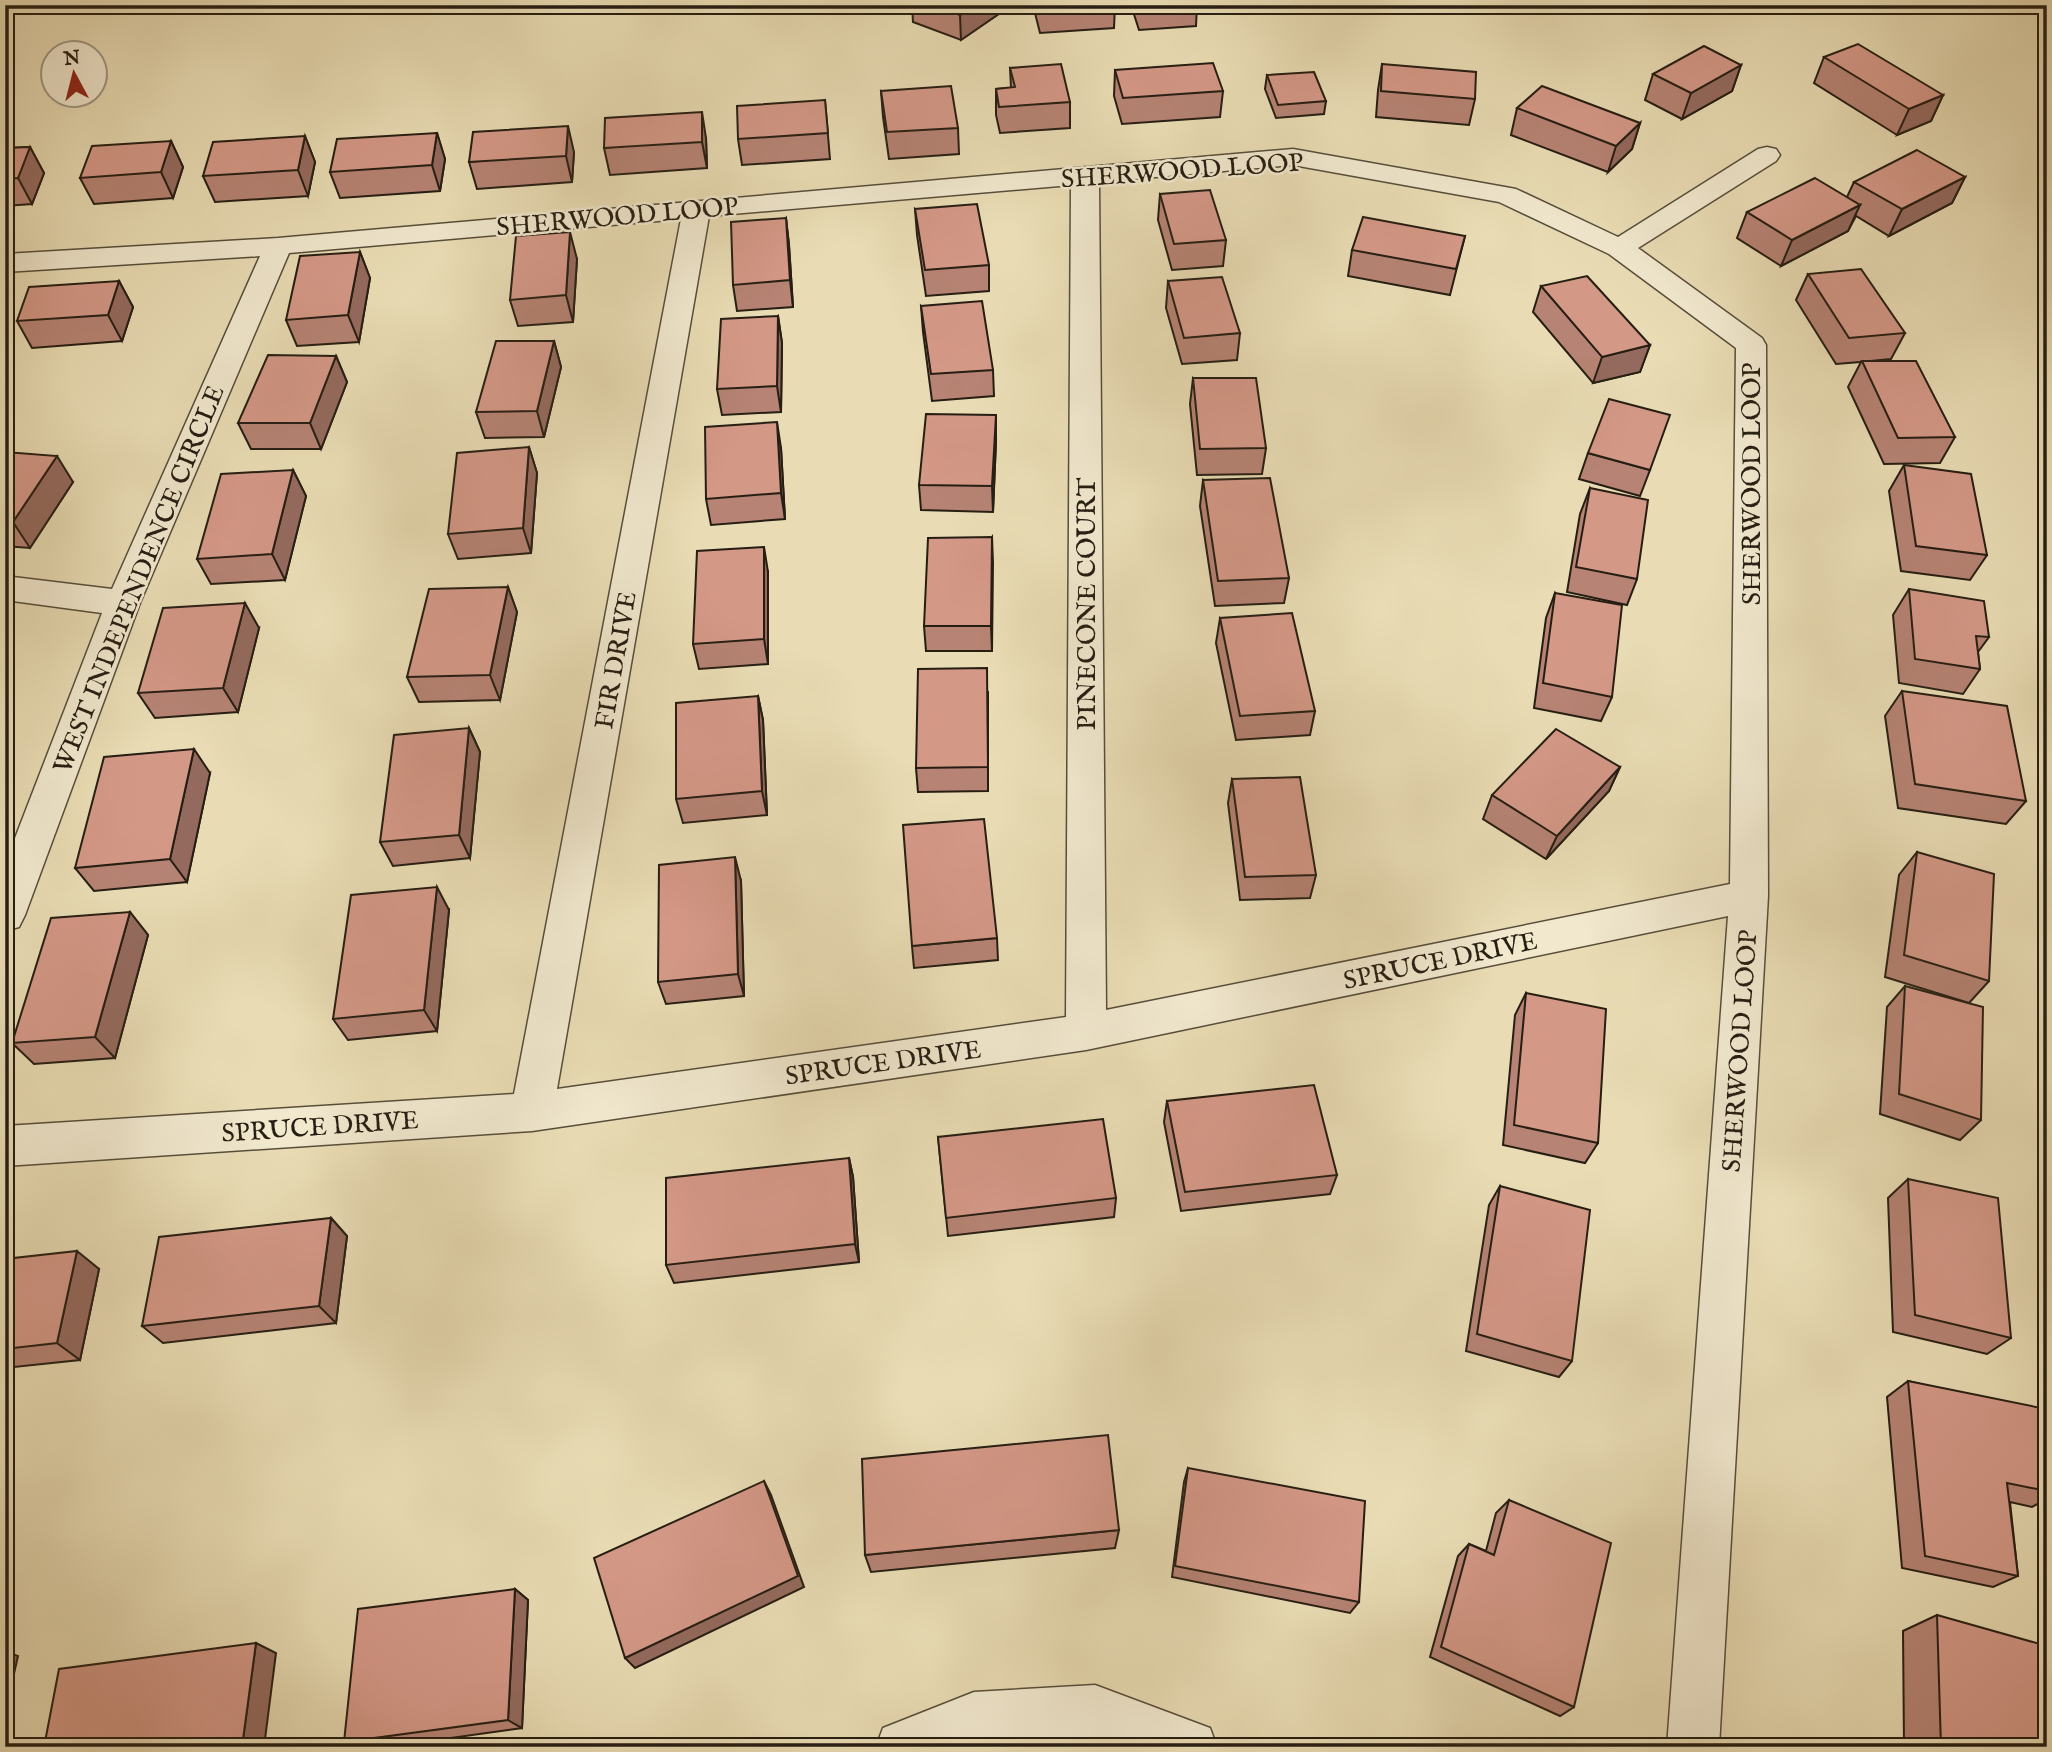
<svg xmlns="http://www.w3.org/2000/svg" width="2052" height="1752" viewBox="0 0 2052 1752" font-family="'IM FELL English',serif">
  <rect width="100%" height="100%" fill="#e9dcb4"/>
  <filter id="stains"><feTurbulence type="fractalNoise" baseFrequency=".00286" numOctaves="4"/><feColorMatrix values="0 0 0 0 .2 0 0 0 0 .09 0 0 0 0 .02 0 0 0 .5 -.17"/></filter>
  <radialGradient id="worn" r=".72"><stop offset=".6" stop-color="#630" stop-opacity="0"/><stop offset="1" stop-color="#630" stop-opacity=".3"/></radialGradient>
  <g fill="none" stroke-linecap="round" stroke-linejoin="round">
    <g stroke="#574e3b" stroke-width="3">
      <g id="minor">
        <path d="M 1767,147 L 1776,149 L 1780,155 L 1776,161 L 1638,248 L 1762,338 L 1766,345 L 1768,896 L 1719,1747 L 1667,1747 L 1728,916 L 1086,1050 L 532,1131 L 5,1166 L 5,1126 L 514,1094 L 681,219 L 289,253 L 140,603 L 25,915 L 19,927 L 5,931 L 5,864 L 102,613 L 5,600 L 5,576 L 112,589 L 260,256 L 5,272 L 5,254 L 278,238 L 1293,149 L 1516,189 L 1618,237 L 1758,149 ZM 1293,165 L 1499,202 L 1609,254 L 1736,348 L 1730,884 L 1106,1010 L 1099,182 ZM 1071,185 L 1066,1017 L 557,1089 L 709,216 Z"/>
        <polygon points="1095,1685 1210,1728 1217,1747 1120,1747 1095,1737 968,1747 876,1747 883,1728 974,1692"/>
      </g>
    </g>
    <use href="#minor" fill="#f1e8ce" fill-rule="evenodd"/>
  </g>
  <g fill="#b68374" stroke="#261e13" stroke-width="2">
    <polygon points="912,5 1002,5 1003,11 961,40 913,22"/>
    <polygon points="1033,5 1115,5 1114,28 1040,33"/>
    <polygon points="1131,5 1197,5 1196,26 1139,30"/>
    <polygon points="1824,57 1943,95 1931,121 1897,135 1814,83"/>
    <polygon points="1382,64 1475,99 1469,125 1376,117 1378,90"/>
    <polygon points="1741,65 1732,91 1682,119 1645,100 1653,74"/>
    <polygon points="1010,68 1070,102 1070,128 1000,133 996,115 996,89 1011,88"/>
    <polygon points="1115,70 1223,91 1220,117 1122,124 1114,96"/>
    <polygon points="1267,75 1326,101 1324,114 1276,118 1265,89"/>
    <polygon points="881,91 958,128 959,154 889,159 883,117"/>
    <polygon points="825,100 830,159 742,165 738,139"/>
    <polygon points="1517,108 1640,123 1632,149 1608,172 1511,135"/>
    <polygon points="437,133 445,159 440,191 340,198 330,172"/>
    <polygon points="305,136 315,162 308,196 215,202 203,176"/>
    <polygon points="706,138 707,168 610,175 604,148"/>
    <polygon points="171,141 183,167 173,198 94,204 80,178"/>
    <polygon points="30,147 44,173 32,204 5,206 5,148"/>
    <polygon points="574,152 572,182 477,189 469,162"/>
    <polygon points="1965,177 1952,203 1889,236 1856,216 1848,231 1781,266 1737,238 1747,212 1847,197 1854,182"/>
    <polygon points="1160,194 1226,240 1223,266 1172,270 1158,220"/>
    <polygon points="915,209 989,265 989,291 926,296 917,235"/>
    <polygon points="786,218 789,245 793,307 737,311 733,285"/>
    <polygon points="1465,236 1450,295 1348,276 1352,250"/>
    <polygon points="360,252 370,278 359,342 297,346 286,320"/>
    <polygon points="577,259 573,322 518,326 510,300"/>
    <polygon points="1808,274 1905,333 1891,359 1870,361 1955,437 1940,463 1884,464 1848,387 1861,362 1836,364 1796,300"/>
    <polygon points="119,281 133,307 122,341 32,348 17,321"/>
    <polygon points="1168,281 1240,333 1237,360 1182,364 1166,308"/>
    <polygon points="1541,286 1650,345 1640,372 1593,383 1533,312"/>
    <polygon points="921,306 993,370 994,396 932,401 923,332"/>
    <polygon points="778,316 782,343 781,412 722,415 717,389"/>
    <polygon points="554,341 561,367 544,437 485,438 476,412"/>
    <polygon points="336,356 347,382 321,449 251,449 238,423"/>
    <polygon points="1193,378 1266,448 1262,474 1197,475 1190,404"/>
    <polygon points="996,441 993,512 921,510 919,485"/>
    <polygon points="529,447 537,473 531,553 458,559 448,534"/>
    <polygon points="781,448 785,519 711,525 706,499"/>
    <polygon points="5,452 73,482 30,548 5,546"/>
    <polygon points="1588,453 1650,470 1640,496 1579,479"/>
    <polygon points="1904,465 1987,555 1970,580 1901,571 1889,491"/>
    <polygon points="293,470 306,496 285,580 211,584 197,559"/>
    <polygon points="1203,480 1289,578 1284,603 1215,606 1200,506"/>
    <polygon points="1590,488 1637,579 1627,605 1567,592 1580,514"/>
    <polygon points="992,537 992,651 926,651 924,626"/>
    <polygon points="768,572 768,664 699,669 693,644"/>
    <polygon points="508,587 517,612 500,700 419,702 407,677"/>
    <polygon points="1909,589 1989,637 1978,652 1980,669 1963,694 1899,683 1893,615"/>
    <polygon points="1555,593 1612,697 1601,721 1534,708 1546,618"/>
    <polygon points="1220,618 1315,711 1310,735 1236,740 1216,643"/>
    <polygon points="259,628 238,712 155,718 138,693"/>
    <polygon points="1902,691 2026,801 2006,824 1898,808 1885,716"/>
    <polygon points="988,693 988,791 918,792 916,768"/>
    <polygon points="758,696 763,720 767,815 683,823 676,799"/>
    <polygon points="469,728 480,752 470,858 393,866 380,842"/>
    <polygon points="1620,767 1609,791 1546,859 1483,819 1492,795"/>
    <polygon points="210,773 187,882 94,891 75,868"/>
    <polygon points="1232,779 1316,875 1310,898 1240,900 1228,803"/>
    <polygon points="1917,852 1989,981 1969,1003 1885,977 1899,875"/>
    <polygon points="741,881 744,996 666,1004 658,982"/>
    <polygon points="449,910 437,1031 348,1040 333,1019"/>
    <polygon points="130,912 148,935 115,1058 34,1064 12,1043"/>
    <polygon points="997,938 998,960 914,968 912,946"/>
    <polygon points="1905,986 1981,1120 1960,1140 1880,1114 1887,1007"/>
    <polygon points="1526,993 1598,1143 1585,1163 1503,1145 1515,1015"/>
    <polygon points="1167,1101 1337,1175 1330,1194 1181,1211 1164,1122"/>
    <polygon points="938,1137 1116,1198 1114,1217 948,1236"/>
    <polygon points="849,1158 853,1177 859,1262 674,1283 666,1265"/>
    <polygon points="1908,1179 2011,1338 1987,1354 1893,1332 1888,1198"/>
    <polygon points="1500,1186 1572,1361 1559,1377 1466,1351 1489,1205"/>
    <polygon points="331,1218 347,1236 336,1323 163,1343 142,1326"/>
    <polygon points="5,1259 99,1269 80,1360 5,1368"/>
    <polygon points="1908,1381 2047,1415 2047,1499 2032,1507 2010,1502 2018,1576 1993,1587 1902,1568 1887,1397"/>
    <polygon points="1188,1468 1359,1602 1350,1613 1172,1577 1184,1482"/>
    <polygon points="1509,1500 1574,1707 1560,1716 1430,1657 1458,1556 1469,1544 1486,1551 1496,1513"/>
    <polygon points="1119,1530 1115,1548 871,1572 865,1555"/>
    <polygon points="515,1589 528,1600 522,1728 386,1747 355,1747 344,1742"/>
    <polygon points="1937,1615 2047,1747 1904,1747 1903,1631"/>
  </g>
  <g fill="#946a5e" stroke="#261e13" stroke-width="2">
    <polygon points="974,5 1002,5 1003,11 961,40 960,15"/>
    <polygon points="1741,65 1732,91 1682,119 1691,93"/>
    <polygon points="1943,95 1931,121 1897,135 1909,109"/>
    <polygon points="702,112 706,138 707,168 702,142"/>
    <polygon points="1640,123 1632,149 1608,172 1616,146"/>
    <polygon points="568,126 574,152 572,182 566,156"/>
    <polygon points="437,133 445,159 440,191 432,165"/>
    <polygon points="305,136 315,162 308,196 298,170"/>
    <polygon points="171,141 183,167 173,198 161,172"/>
    <polygon points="30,147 44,173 32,204 18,178"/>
    <polygon points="1965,177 1952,203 1889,236 1902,209"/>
    <polygon points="1860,205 1848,231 1781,266 1792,240"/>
    <polygon points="786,218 789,245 793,307 790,280"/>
    <polygon points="570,232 577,259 573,322 566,295"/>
    <polygon points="360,252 370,278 359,342 348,315"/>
    <polygon points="119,281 133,307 122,341 108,315"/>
    <polygon points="778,316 782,343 781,412 777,386"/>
    <polygon points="554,341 561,367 544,437 537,411"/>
    <polygon points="1650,345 1640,372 1593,383 1602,357"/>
    <polygon points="336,356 347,382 321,449 310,423"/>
    <polygon points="996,415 996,441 993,512 992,486"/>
    <polygon points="777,422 781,448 785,519 781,493"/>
    <polygon points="529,447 537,473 531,553 523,528"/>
    <polygon points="57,456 73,482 30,548 13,522"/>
    <polygon points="293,470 306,496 285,580 272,554"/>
    <polygon points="992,537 993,563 992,651 991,626"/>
    <polygon points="764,547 768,572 768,664 764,639"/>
    <polygon points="508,587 517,612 500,700 490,675"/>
    <polygon points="245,603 259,628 238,712 223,688"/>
    <polygon points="758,696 763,720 767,815 762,791"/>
    <polygon points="469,728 480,752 470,858 459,835"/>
    <polygon points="194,749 210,773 187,882 170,859"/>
    <polygon points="1620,767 1609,791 1546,859 1557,836"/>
    <polygon points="735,857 741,881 744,996 738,974"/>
    <polygon points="437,887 449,910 437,1031 424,1010"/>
    <polygon points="130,912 148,935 115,1058 95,1037"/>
    <polygon points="849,1158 853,1177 859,1262 855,1244"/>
    <polygon points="331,1218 347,1236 336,1323 319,1306"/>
    <polygon points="77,1251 99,1269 80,1360 57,1343"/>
    <polygon points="764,1481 771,1495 804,1587 635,1668 625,1658"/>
    <polygon points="515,1589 528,1600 522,1728 508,1720"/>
    <polygon points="256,1643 276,1653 264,1747 242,1747"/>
    <polygon points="5,1651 18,1656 5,1713"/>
  </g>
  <g fill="#d49887" stroke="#261e13" stroke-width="2">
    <polygon points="936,5 974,5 960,15"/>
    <polygon points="1040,5 1069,5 1040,7"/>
    <polygon points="1858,44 1943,95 1909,109 1824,57"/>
    <polygon points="1704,46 1741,65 1691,93 1653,74"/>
    <polygon points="1213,63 1223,91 1123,98 1115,70"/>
    <polygon points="1061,64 1070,102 999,107 996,89 1015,87 1010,68"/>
    <polygon points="1382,64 1476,72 1475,99 1381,91"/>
    <polygon points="1314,72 1326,101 1278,105 1267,75"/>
    <polygon points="951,86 958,128 887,132 881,91"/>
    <polygon points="1542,86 1640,123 1616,146 1517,108"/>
    <polygon points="825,100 828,133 738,139 737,106"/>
    <polygon points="702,112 702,142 604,148 605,118"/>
    <polygon points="568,126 566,156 469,162 473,132"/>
    <polygon points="437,133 432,165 330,172 337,139"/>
    <polygon points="305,136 298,170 203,176 213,142"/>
    <polygon points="171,141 161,172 80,178 92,146"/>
    <polygon points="30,147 18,178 5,179 5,148"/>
    <polygon points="1917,150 1965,177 1902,209 1854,182"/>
    <polygon points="1815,178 1860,205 1792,240 1747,212"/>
    <polygon points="1210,190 1226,240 1174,244 1160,194"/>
    <polygon points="977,204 989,265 925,270 915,209"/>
    <polygon points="1363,217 1465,236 1456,269 1352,250"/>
    <polygon points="786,218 790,280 733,285 731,222"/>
    <polygon points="570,232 566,295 510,300 516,236"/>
    <polygon points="360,252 348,315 286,320 300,256"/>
    <polygon points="1861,269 1905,333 1849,338 1808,274"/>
    <polygon points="1587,276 1650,345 1602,357 1541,286"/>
    <polygon points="1222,277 1240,333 1184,338 1168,281"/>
    <polygon points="119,281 108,315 17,321 29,287"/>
    <polygon points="982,301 993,370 931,374 921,306"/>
    <polygon points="778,316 777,386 717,389 721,319"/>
    <polygon points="496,341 554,341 537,411 476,412"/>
    <polygon points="268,355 336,356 310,423 238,423"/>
    <polygon points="1862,361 1916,361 1955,437 1898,438"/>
    <polygon points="1193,378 1256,378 1266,448 1200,449"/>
    <polygon points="1609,399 1670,415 1650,470 1588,453"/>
    <polygon points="926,414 996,415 992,486 919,485"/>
    <polygon points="777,422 781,493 706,499 705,427"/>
    <polygon points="529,447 523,528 448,534 457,453"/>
    <polygon points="5,452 57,456 13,522 5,521"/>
    <polygon points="1904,465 1971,474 1987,555 1916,546"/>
    <polygon points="293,470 272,554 197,559 221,474"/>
    <polygon points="1270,478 1289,578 1218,581 1203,480"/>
    <polygon points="1590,488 1648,500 1637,579 1576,567"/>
    <polygon points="992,537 991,626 924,626 928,538"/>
    <polygon points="764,547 764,639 693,644 697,551"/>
    <polygon points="508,587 490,675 407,677 429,589"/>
    <polygon points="1909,589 1984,601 1989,637 1976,636 1980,669 1915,659"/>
    <polygon points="1555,593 1622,605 1612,697 1543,683"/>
    <polygon points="245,603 223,688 138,693 163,608"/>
    <polygon points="1292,613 1315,711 1240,716 1220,618"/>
    <polygon points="987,668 988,767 916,768 918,669"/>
    <polygon points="1902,691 2007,706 2026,801 1915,784"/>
    <polygon points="758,696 762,791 676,799 676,703"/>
    <polygon points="469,728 459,835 380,842 394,735"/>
    <polygon points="1556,729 1620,767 1557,836 1492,795"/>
    <polygon points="194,749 170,859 75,868 104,757"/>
    <polygon points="1300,777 1316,875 1245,877 1232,779"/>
    <polygon points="984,819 997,938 912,946 903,825"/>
    <polygon points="1917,852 1994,874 1989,981 1904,955"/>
    <polygon points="735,857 738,974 658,982 659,865"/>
    <polygon points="437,887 424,1010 333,1019 351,895"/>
    <polygon points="130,912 95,1037 12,1043 51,918"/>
    <polygon points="1905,986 1983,1007 1981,1120 1899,1094"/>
    <polygon points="1526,993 1606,1009 1598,1143 1514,1125"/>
    <polygon points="1314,1085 1337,1175 1185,1192 1167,1101"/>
    <polygon points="1103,1119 1116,1198 946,1218 938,1137"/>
    <polygon points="849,1158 855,1244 666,1265 666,1178"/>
    <polygon points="1908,1179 1998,1198 2011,1338 1915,1315"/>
    <polygon points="1500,1186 1590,1210 1572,1361 1477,1334"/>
    <polygon points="331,1218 319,1306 142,1326 159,1237"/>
    <polygon points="77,1251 57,1343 5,1349 5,1259"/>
    <polygon points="1908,1381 2046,1409 2047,1491 2007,1483 2018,1576 1925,1556"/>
    <polygon points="1108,1435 1119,1530 865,1555 862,1459"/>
    <polygon points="1188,1468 1365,1501 1359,1602 1175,1566"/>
    <polygon points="764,1481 798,1576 625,1658 594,1558"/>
    <polygon points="1509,1500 1611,1543 1574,1707 1441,1647 1469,1544 1494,1555"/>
    <polygon points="515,1589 508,1720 344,1742 358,1609"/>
    <polygon points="1937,1615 2047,1646 2047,1747 1941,1747"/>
    <polygon points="256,1643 242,1747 44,1747 59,1669"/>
  </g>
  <g text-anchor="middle" stroke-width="5" stroke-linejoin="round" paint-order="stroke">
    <g font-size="26" fill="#261e13" stroke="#f1e8ce">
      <text transform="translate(1182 170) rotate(-4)" y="9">SHERWOOD LOOP</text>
      <text transform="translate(617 216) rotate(-5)" y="9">SHERWOOD LOOP</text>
      <text transform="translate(1751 484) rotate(-90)" y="9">SHERWOOD LOOP</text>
      <text transform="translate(138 579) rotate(-68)" y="9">WEST INDEPENDENCE CIRCLE</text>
      <text transform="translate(1086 604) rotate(-90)" y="9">PINECONE COURT</text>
      <text transform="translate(615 660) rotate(-80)" y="9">FIR DRIVE</text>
      <text transform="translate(1440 960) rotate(-12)" y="9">SPRUCE DRIVE</text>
      <text transform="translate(1739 1051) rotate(-86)" y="9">SHERWOOD LOOP</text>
      <text transform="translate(883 1062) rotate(-8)" y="9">SPRUCE DRIVE</text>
      <text transform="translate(320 1126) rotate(-4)" y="9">SPRUCE DRIVE</text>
    </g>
  </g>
  <rect width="2052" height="1752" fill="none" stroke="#e9dcb4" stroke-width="28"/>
  <rect x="7" y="7" width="2038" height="1738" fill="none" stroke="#261e13" stroke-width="3.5"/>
  <rect x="14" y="14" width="2024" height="1724" fill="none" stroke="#261e13" stroke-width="2"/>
  <g transform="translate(74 74) rotate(353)"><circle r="33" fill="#f1e8ce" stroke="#a09783" stroke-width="2"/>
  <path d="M0-5L12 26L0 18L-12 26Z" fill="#8f2418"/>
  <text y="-10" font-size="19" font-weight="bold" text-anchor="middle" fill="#261e13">N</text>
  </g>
  <rect width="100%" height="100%" filter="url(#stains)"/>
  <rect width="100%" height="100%" fill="url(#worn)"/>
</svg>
